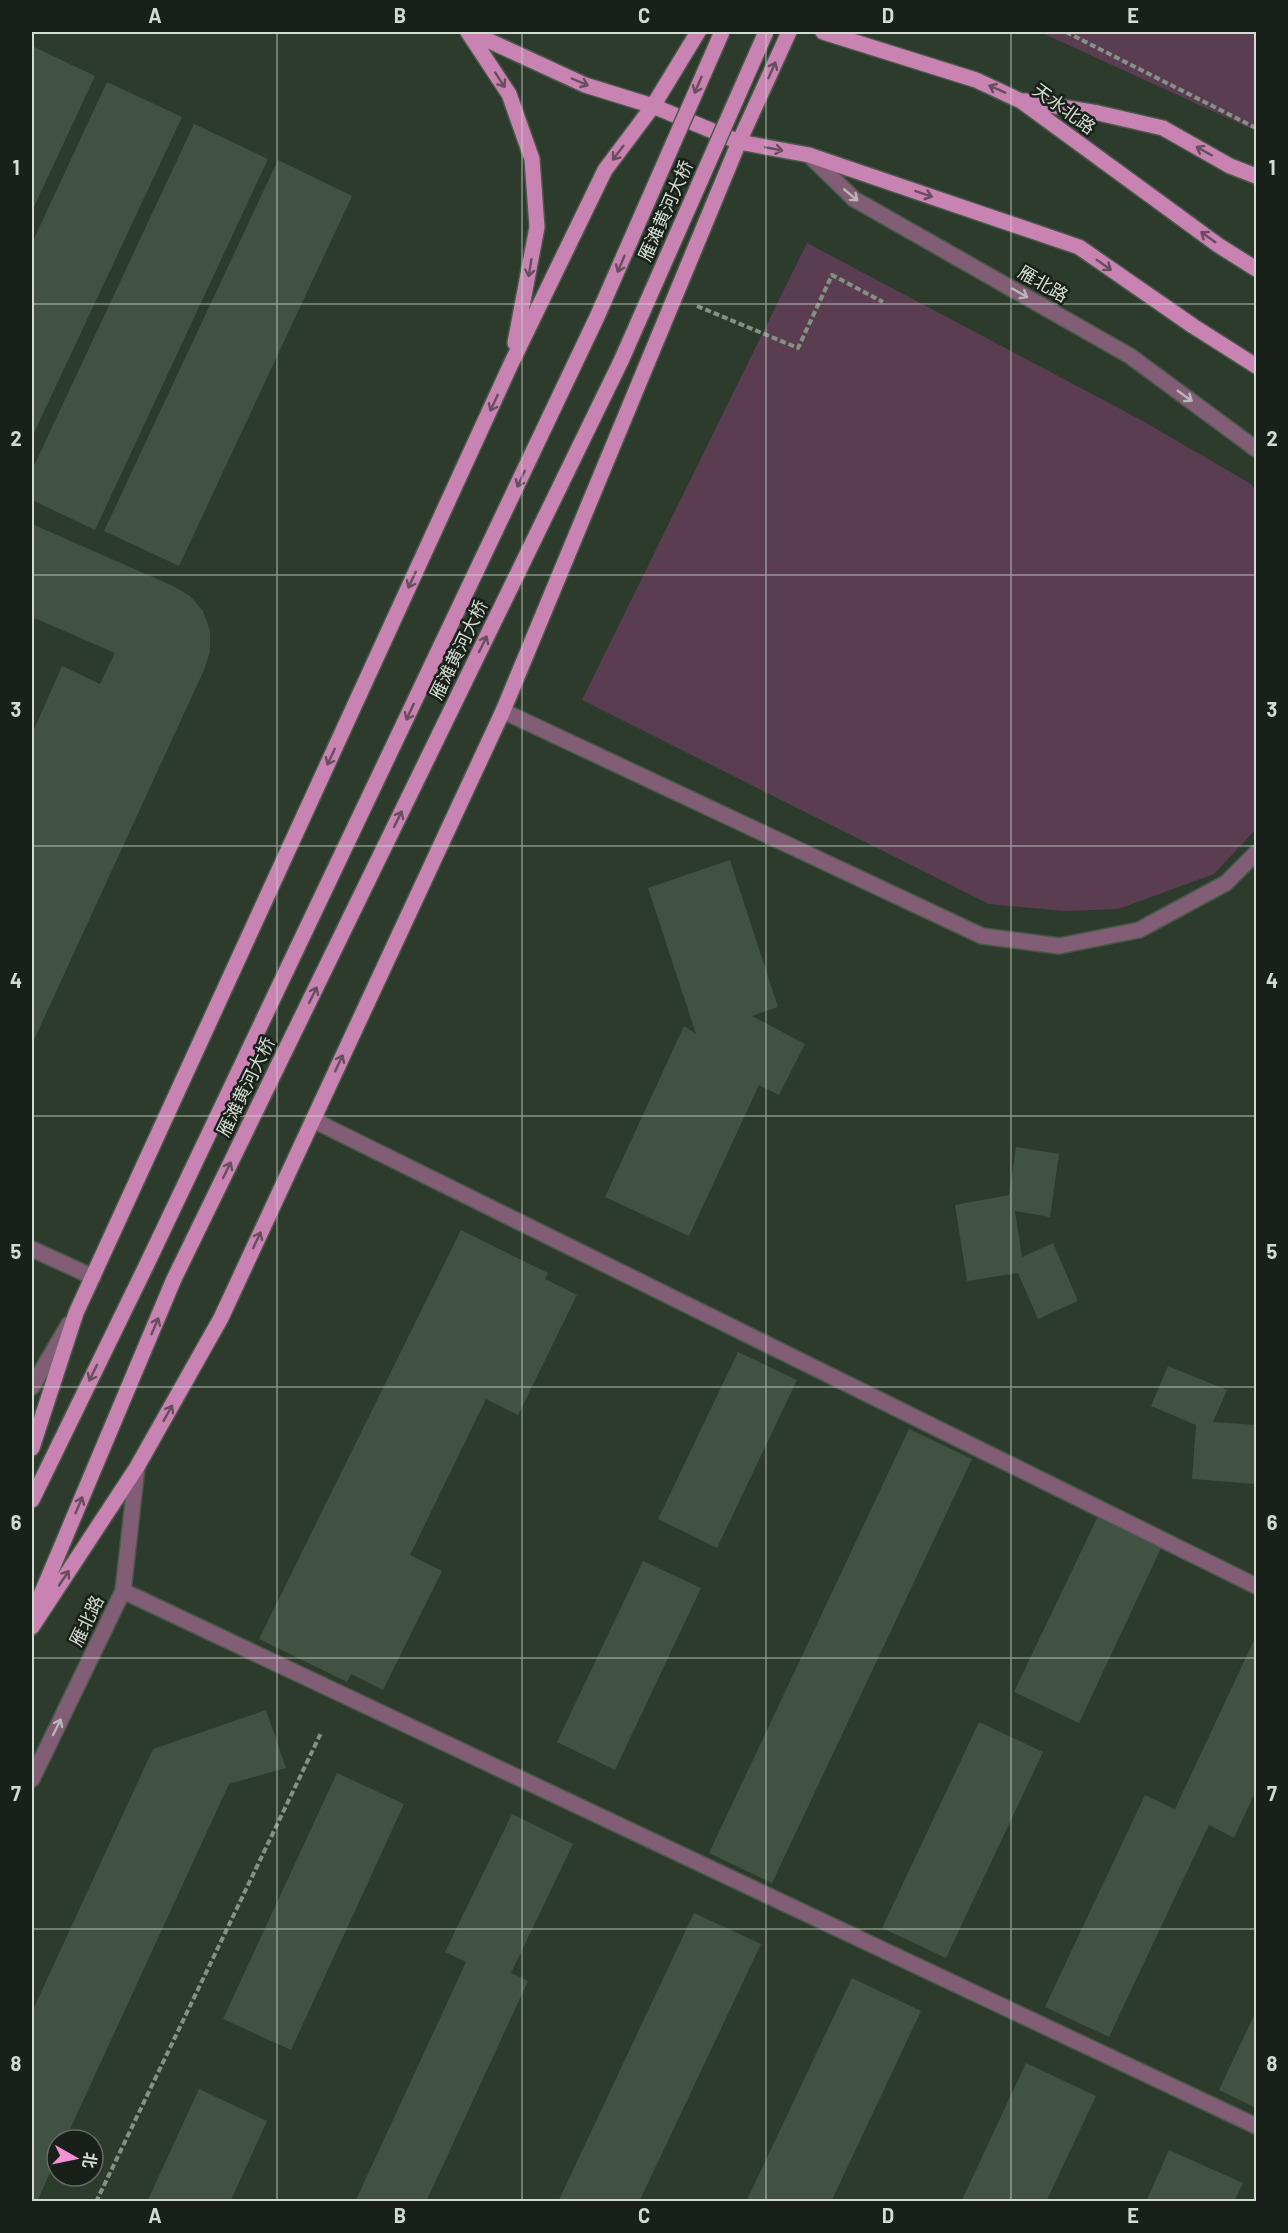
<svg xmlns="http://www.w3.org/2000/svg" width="1288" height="2233" viewBox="0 0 1288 2233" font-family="Barlow,'Noto Sans SC',sans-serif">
  <rect width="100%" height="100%" fill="#2c3b2c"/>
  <g fill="#5b3d52">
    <polygon points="1040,32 1256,32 1256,131"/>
    <polygon points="807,243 1141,420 1251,484 1256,491 1256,829 1214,874 1118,909 1064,911 989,904 582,700"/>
  </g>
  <g fill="#425242">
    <polygon points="32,46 95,76 32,211"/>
    <polygon points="107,82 182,117 32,437 32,243"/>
    <polygon points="194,124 268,159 95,530 32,500 32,470"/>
    <polygon points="278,160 352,196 179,566 104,531"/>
    <polygon points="32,524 173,586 190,596 203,611 210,631 210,651 204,670 32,1044 32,734 62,666 100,684 115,653 32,617"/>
    <polygon points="730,860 778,1007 752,1016 805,1044 779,1095 759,1085 689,1236 605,1197 684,1026 696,1034 648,888"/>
    <polygon points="1016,1147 1059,1154 1050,1217 1015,1211 1022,1257 1053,1243 1078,1301 1038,1319 1018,1273 967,1281 955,1205 1009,1195"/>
    <polygon points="461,1230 548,1273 545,1279 577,1295 518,1415 486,1399 410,1555 442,1571 383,1690 351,1674 347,1682 259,1639"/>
    <polygon points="738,1352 797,1380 717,1548 658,1519"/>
    <polygon points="1168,1366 1227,1390 1213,1422 1256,1425 1256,1484 1192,1479 1196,1425 1151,1406"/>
    <polygon points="909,1429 972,1459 772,1883 709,1853"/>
    <polygon points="1098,1516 1162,1546 1079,1723 1014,1692"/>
    <polygon points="643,1561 701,1588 615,1770 557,1742"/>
    <polygon points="1256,1636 1256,1790 1234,1838 1209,1825 1109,2037 1045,2007 1145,1795 1175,1809"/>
    <polygon points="266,1710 286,1768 229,1784 65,2140 57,2140 57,2157 37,2202 32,2202 32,2012 153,1749"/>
    <polygon points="979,1722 1043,1752 946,1958 882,1928"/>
    <polygon points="337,1773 404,1804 291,2050 223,2019"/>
    <polygon points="512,1814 573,1844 511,1973 528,1981 426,2202 355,2202 466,1962 445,1952"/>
    <polygon points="694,1913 761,1944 639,2202 558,2202"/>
    <polygon points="852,1978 921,2011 831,2202 746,2202"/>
    <polygon points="1256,2011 1256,2108 1219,2090"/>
    <polygon points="1026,2063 1096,2096 1046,2202 961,2202"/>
    <polygon points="199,2089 267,2121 230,2202 147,2202"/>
    <polygon points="1169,2150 1243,2183 1234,2202 1146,2202"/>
  </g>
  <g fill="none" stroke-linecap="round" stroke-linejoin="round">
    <g stroke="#4a584a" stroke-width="18">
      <g id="street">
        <polyline points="809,155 854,199 1130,356 1256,449"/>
        <polyline points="503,711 982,936 1059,946 1139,930 1226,883 1256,853"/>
        <polyline points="313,1120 1256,1586"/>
        <polyline points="32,1249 93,1277"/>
        <polyline points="32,1387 69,1324"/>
        <polyline points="123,1591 1256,2126"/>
        <polyline points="32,1779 123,1591 137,1467"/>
      </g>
    </g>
    <g stroke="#4a584a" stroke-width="18">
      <g id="primary">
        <polyline points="468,32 509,94 532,159 537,227 515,343"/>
        <polyline points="470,32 585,85 653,106 739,142 809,155 1079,247 1193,326 1256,366"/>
        <polyline points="823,32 976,80 1021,101 1218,245 1256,269"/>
        <polyline points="1025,101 1098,113 1163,128 1230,166 1256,176"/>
        <polyline points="32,1448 76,1313 510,366 605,170 653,106 698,32"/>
        <polyline points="32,1500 147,1264"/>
        <polyline points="35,1609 174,1279"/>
        <polyline points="32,1627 137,1467 221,1318 503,711 739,142 789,32"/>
      </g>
    </g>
    <g stroke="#859184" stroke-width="4" stroke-dasharray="6 3" stroke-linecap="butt">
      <polyline points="1066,32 1256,128"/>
      <polyline points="697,306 798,348 832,275 883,302"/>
      <polyline points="96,2202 321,1733"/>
    </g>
    <use href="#street" stroke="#815e75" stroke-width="15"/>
    <use href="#primary" stroke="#c883b3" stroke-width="15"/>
    <g stroke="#4a584a" stroke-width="18" stroke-linecap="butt">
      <g id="primary-bridge">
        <polyline points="147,1264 597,317 722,32"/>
        <polyline points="174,1279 621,361 766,32"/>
      </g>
    </g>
    <use href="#primary-bridge" stroke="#c883b3" stroke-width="15"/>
  </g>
  <defs><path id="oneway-shaft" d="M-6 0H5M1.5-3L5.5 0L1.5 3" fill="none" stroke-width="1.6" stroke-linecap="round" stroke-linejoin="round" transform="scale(1.5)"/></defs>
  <g stroke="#684d5e">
    <use href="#oneway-shaft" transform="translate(772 70) rotate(-66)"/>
    <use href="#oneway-shaft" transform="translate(500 80) rotate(57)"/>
    <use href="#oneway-shaft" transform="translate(580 82) rotate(23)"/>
    <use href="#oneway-shaft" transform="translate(698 85) rotate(113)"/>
    <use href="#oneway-shaft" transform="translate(997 89) rotate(-156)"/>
    <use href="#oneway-shaft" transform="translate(774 149) rotate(11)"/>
    <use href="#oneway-shaft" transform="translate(1204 151) rotate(-151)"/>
    <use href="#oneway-shaft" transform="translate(618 153) rotate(127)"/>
    <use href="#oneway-shaft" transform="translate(924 194) rotate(19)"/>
    <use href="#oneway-shaft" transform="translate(1208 237) rotate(-144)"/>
    <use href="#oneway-shaft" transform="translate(621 264) rotate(113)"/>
    <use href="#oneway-shaft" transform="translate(1104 265) rotate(35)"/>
    <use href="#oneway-shaft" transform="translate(530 268) rotate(99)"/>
    <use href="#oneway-shaft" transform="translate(494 403) rotate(115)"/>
    <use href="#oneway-shaft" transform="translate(521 479) rotate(115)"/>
    <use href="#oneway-shaft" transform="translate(412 580) rotate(115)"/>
    <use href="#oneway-shaft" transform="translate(483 644) rotate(-64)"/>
    <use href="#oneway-shaft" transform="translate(410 712) rotate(115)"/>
    <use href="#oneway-shaft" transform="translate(331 757) rotate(115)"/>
    <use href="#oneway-shaft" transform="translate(398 819) rotate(-64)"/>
    <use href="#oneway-shaft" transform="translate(313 995) rotate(-64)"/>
    <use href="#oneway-shaft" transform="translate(339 1063) rotate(-65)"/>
    <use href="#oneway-shaft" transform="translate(227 1170) rotate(-64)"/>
    <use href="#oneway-shaft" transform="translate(257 1240) rotate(-65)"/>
    <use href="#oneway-shaft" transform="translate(155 1326) rotate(-67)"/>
    <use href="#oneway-shaft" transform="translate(93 1373) rotate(116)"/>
    <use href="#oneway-shaft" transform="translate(168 1413) rotate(-61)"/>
    <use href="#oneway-shaft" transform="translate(79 1505) rotate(-67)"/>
    <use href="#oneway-shaft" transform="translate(64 1578) rotate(-56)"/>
  </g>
  <g stroke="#bab6b5">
    <use href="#oneway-shaft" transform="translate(851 195) rotate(40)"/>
    <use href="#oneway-shaft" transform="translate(1020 293) rotate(30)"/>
    <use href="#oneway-shaft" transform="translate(1185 396) rotate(36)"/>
    <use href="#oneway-shaft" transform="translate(57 1727) rotate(-64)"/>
  </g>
  <path fill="none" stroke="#d2dbd1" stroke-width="1.5" stroke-opacity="0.55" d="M 277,32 L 277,2202M 522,32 L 522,2202M 766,32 L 766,2202M 1011,32 L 1011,2202M 32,304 L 1256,304M 32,575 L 1256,575M 32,846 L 1256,846M 32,1116 L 1256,1116M 32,1387 L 1256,1387M 32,1658 L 1256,1658M 32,1929 L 1256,1929"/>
  <g text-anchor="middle" stroke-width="5" stroke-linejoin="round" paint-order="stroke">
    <g font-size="18" fill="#d2dbd1" stroke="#192019">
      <text transform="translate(1064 109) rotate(36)" y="6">天水北路</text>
      <text transform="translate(666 211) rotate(-66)" y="6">雁滩黄河大桥</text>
      <text transform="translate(1043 284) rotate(30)" y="6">雁北路</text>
      <text transform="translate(459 650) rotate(-64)" y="6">雁滩黄河大桥</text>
      <text transform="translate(246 1087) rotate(-64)" y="6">雁滩黄河大桥</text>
      <text transform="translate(87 1621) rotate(-64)" y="6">雁北路</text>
    </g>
  </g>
  <rect width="1288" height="2233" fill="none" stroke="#192019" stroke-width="66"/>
  <g transform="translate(75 2158) rotate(99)"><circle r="28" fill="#192019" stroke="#636b63" stroke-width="1.5"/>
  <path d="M0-4.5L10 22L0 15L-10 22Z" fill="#f391d6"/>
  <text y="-9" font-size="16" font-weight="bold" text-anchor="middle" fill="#d2dbd1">北</text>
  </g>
  <rect x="33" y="33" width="1222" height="2167" fill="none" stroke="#d2dbd1" stroke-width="2"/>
  <g font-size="20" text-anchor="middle" font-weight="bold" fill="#d2dbd1">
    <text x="155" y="23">A</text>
    <text x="400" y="23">B</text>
    <text x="644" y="23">C</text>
    <text x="888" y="23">D</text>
    <text x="1133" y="23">E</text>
    <text x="16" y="175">1</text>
    <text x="1272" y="175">1</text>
    <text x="16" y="446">2</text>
    <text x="1272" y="446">2</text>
    <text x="16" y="717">3</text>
    <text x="1272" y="717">3</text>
    <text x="16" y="988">4</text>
    <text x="1272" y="988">4</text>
    <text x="16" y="1259">5</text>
    <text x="1272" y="1259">5</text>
    <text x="16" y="1530">6</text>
    <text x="1272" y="1530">6</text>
    <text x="16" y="1801">7</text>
    <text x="1272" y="1801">7</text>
    <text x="16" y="2071">8</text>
    <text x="1272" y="2071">8</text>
    <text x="155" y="2223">A</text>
    <text x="400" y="2223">B</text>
    <text x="644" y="2223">C</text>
    <text x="888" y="2223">D</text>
    <text x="1133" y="2223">E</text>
  </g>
</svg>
